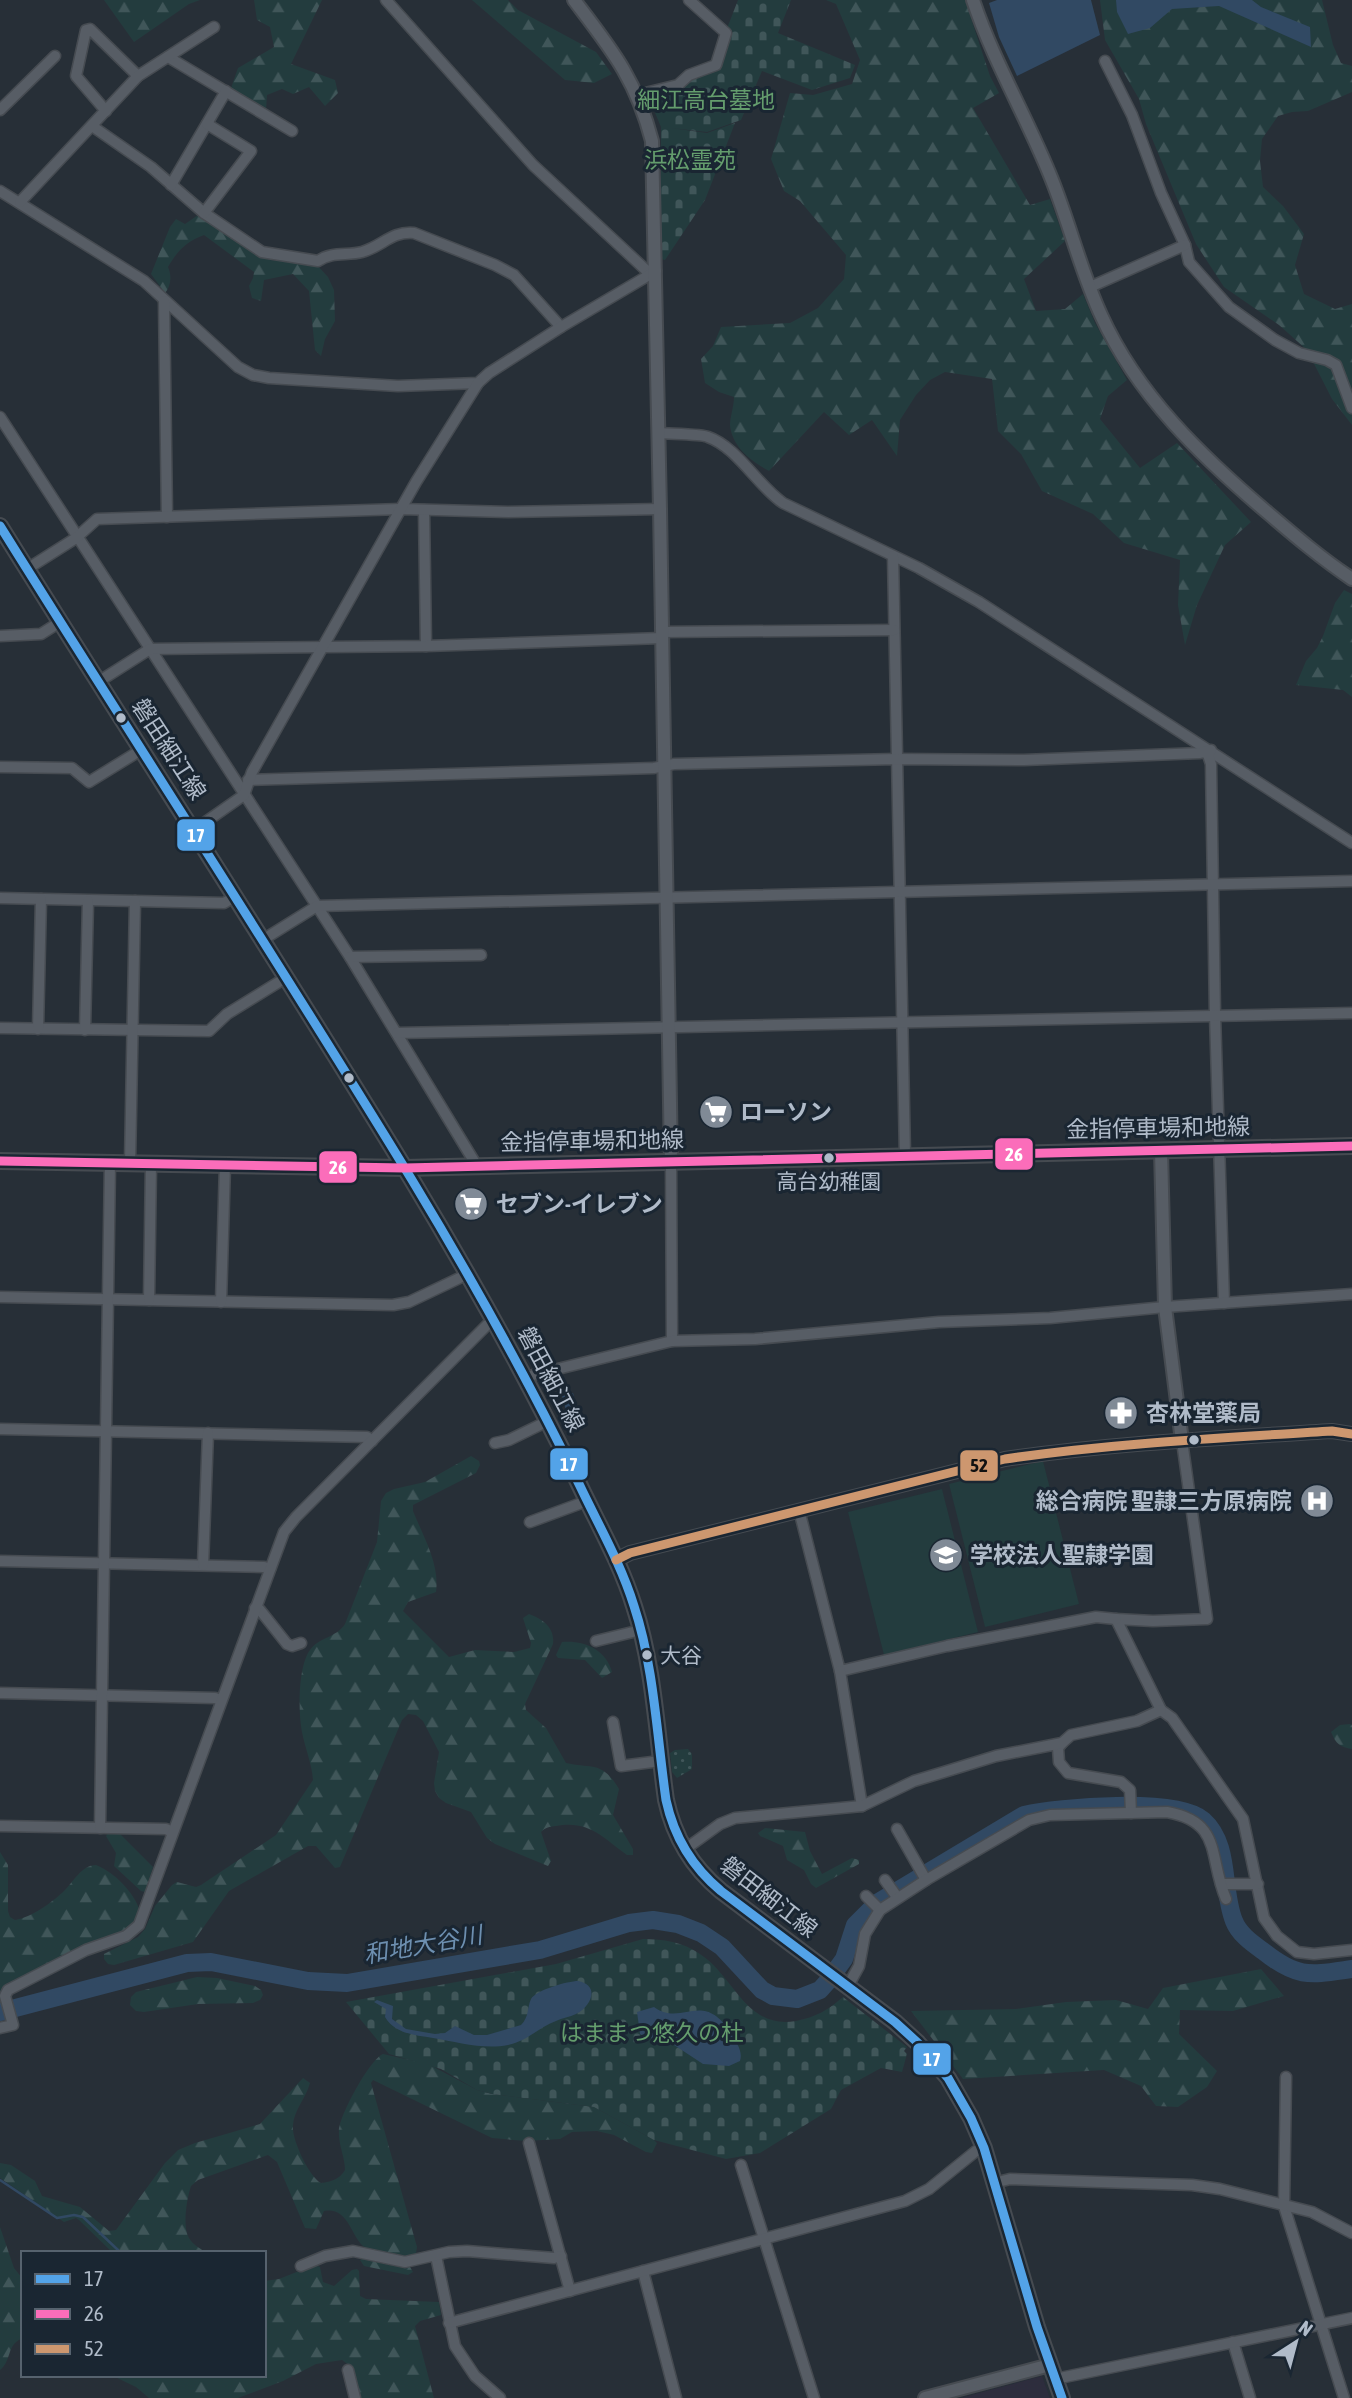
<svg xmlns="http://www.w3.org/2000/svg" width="1352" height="2398" viewBox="0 0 1352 2398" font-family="'Asap Condensed','Noto Sans JP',sans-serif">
  <defs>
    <pattern id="grass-dots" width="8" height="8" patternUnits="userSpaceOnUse" patternTransform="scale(1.75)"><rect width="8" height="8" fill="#233c3e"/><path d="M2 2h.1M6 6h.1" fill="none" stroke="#405659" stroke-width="1.8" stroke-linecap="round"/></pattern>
    <pattern id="forest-firs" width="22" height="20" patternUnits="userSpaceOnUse" patternTransform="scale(1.75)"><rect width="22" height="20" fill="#233c3e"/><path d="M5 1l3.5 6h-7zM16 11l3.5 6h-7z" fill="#405659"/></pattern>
    <pattern id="cemetery-stones" width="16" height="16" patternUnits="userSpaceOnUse" patternTransform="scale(1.75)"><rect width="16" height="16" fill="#233c3e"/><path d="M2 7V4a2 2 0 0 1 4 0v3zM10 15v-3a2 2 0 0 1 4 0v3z" fill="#405659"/></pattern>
  </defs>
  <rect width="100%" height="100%" fill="#272f37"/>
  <polygon fill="#2d2d3d" points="1042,2376 1050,2398 961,2398"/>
  <polygon fill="url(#grass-dots)" points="688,1749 692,1754 692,1769 677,1778 672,1772 670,1753 675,1750"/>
  <g fill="url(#forest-firs)">
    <polygon points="104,0 200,0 189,4 134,42"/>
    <polygon points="254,0 322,0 291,64 335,80 338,93 325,106 309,87 293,94 282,89 267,95 266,110 231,88 238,68 274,47 270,27 257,20"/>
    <polygon points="472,0 508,0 518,10 596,52 612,74 594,83 565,80"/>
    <path d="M 826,0 L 965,0 L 990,76 L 999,93 L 973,108 L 1030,205 L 1050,199 L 1065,241 L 1024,279 L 1036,311 L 1065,309 L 1083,294 L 1095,323 L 1127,380 L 1108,396 L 1100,419 L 1140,468 L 1177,443 L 1251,522 L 1225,545 L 1197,605 L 1185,645 L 1178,605 L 1180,560 L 1124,543 L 1093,514 L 1042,491 L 1021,454 L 998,431 L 992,379 L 945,372 L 930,380 L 916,395 L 900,420 L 897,456 L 872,420 L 849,435 L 824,412 L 769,471 C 751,461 732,447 730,425 C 730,417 734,406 734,397 L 719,392 L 705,383 L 701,359 L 713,346 L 721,327 L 790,323 L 818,308 L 844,279 L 846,255 L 800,201 L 784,191 L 771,159 L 790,93 L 813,95 L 852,84 L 860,60 L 836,4 Z"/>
    <polygon points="1100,0 1322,0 1333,45 1341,63 1352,66 1352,92 1308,111 1292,112 1278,116 1262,139 1260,161 1263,187 1283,206 1304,234 1295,265 1304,294 1335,309 1352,304 1352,425 1332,399 1307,350 1279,325 1224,287 1196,244 1146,124 1139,99 1105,40"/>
    <path d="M 201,213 L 270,260 L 316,264 L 328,277 L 334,290 L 335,321 L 325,339 L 321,356 L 315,350 L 309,291 L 293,274 L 264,280 L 261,301 L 252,298 L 249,286 L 253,278 L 254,272 L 204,235 C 186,242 178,250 168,267 C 172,276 171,286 165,293 L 151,274 L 170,227 L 176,219 L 185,224 Z"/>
    <polygon points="1344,590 1352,594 1352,697 1343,690 1296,685 1306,661 1317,648 1323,636 1335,603"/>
    <path d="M 471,1456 L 479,1461 L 480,1465 L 476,1473 L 413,1505 L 413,1511 C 423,1536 440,1564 436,1592 L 408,1602 L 403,1611 L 449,1657 L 475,1650 L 514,1652 L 530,1648 L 531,1643 L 523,1618 L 529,1614 C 543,1619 555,1628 553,1644 L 525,1704 L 526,1710 L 546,1728 L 566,1763 C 591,1769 602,1760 619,1789 L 613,1815 L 633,1849 L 633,1855 L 627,1855 C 602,1837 589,1820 556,1826 C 549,1827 546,1827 541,1832 L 551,1861 L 548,1866 L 495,1844 L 487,1838 L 471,1812 L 446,1803 L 439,1798 L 435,1791 L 434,1783 L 439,1752 L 423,1721 L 416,1715 L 408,1714 L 402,1720 L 340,1867 L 335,1868 L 316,1846 L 308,1846 L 229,1891 L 193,1942 L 114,1965 L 108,1964 L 104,1959 L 104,1954 L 138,1937 L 145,1929 L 155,1906 L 172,1885 L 177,1882 L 196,1887 L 201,1885 L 276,1835 L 313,1780 C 312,1764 305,1748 302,1732 C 298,1712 298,1666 310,1650 C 319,1637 336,1638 345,1624 L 377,1542 L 381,1501 L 386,1493 L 394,1489 L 425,1482 Z"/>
    <path d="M 562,1642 C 583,1640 606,1649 612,1672 L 602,1678 L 585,1660 L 558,1658 L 556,1655 Z"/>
    <path d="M 1350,1724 L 1352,1725 L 1352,1749 C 1340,1747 1336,1744 1331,1732 L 1340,1725 Z"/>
    <polygon points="765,1828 805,1832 810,1851 822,1874 852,1858 859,1860 859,1864 816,1888 811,1884 804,1870 787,1860 783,1846 760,1836 758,1833"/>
    <polygon points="109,1832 120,1834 153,1867 145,1892 141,1891 114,1866 116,1853 106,1836"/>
    <path d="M 0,1852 L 8,1865 L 8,1911 L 10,1917 L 15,1920 C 32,1917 51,1903 63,1892 C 73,1883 81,1865 96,1865 C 114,1872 134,1892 140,1911 L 136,1923 L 131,1928 L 6,1987 L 0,1992 Z"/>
    <polygon points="1261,1969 1284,1996 1233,2011 1180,2010 1179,2034 1217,2071 1207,2087 1178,2107 1156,2106 1141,2086 1104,2070 963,2079 911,2011 1016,2009 1066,2002 1116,2000 1148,2009 1163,1988"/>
    <polygon points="197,1977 217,1978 255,1986 261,1990 263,1995 260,2000 253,2003 198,2004 144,2012 136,2011 130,2005 131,1997 136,1992"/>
    <path d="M 383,2054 L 428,2064 L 477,2090 L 492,2094 L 594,2107 L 654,2140 L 657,2143 L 652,2153 L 646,2152 L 614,2135 L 597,2131 L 572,2132 L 560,2139 L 526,2141 L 492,2138 L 373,2080 L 371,2083 L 417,2247 L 416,2253 C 409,2259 404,2258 395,2256 C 384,2254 371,2253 363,2246 C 350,2234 348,2207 324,2211 L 316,2229 L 305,2228 L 277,2162 L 268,2155 L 198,2180 L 191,2186 C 187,2198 182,2226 189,2238 C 193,2245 201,2249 207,2253 L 113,2253 L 79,2220 L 76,2218 L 64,2222 L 0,2178 L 0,2163 L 11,2165 L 35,2181 L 42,2196 L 80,2207 L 109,2231 L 116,2230 L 165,2163 L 178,2150 L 195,2143 L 260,2124 L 303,2078 L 310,2083 C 306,2098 294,2110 293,2125 C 291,2138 309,2177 321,2183 C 331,2182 340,2179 345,2170 C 345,2157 338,2144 339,2131 C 339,2116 370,2059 383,2054 Z"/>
    <path d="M 0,2227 L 14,2268 L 23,2279 L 23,2338 C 6,2344 12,2361 0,2370 Z"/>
    <polygon points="365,2257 410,2267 413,2272 408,2275 364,2266 360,2260"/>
    <path d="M 314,2265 L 320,2267 L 323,2282 L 334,2286 L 352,2270 L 357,2269 L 359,2271 L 360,2296 L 366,2299 L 439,2302 L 441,2315 L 420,2321 L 415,2326 L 434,2398 L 358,2398 L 349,2365 L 342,2360 L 316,2364 L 283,2381 L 238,2398 L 149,2398 L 136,2387 L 111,2375 C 125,2375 175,2379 184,2375 L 264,2375 L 264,2281 L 279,2279 Z"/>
  </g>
  <g fill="url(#cemetery-stones)">
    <polygon points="738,0 791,0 778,33 855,65 850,78 812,90 762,71 741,120 707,132 671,128 707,133 735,123 705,200 665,260 661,259 661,127 645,89 679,83 712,67"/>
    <path d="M 643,1939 C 663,1939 683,1942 700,1954 C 735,1977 746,2030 796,2021 C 816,2017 828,2010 843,1997 L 907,2047 L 904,2051 L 907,2054 L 902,2072 L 881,2068 L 841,2090 L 831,2109 L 760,2153 L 726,2159 L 654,2140 L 594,2107 L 492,2094 L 477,2090 L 441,2069 L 389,2054 L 346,2002 L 556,1964 Z"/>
  </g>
  <g fill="#233c3e">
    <polygon points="1043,1461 1079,1604 985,1627 949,1484"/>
    <polygon points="942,1489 978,1632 884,1655 848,1512"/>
  </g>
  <g fill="#314963">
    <polygon points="997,0 1091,0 1100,35 1017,76 999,37 989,3"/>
    <polygon points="1116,0 1252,0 1261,7 1310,27 1311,47 1219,6 1172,9 1150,28 1128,34 1117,12"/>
    <polygon points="573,1393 582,1429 572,1432 562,1396"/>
    <path d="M 578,1981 C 600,1985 592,2006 576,2014 C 570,2017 562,2018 556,2021 C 538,2028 527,2041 508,2045 C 484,2050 457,2042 433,2038 C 415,2035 395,2034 385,2017 L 386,2009 L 374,2002 L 377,2000 L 393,2006 L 392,2019 L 406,2029 L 435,2034 L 445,2033 L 455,2026 L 474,2035 L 487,2035 L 521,2025 C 529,2017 527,2008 531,1999 C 536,1990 568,1981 578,1981 Z"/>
    <path d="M 654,2007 C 683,2028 703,1987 732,2035 C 737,2044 743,2051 740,2061 L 729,2066 L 703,2064 L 668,2041 L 644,2037 L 640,2034 L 637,2012 Z"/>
  </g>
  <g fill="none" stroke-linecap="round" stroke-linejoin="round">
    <g stroke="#314963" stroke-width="2.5">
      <polyline points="129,1170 148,1171"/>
      <polyline points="190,1171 214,1172"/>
      <polyline points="0,2180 57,2218 74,2215 83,2217 118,2250"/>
    </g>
    <path stroke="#314963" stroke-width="18" d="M 0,2012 L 187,1963 L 211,1962 L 308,1981 L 347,1983 L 540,1950 L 629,1923 L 653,1920 L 678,1924 L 701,1933 L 722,1947 L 762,1990 L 773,1996 L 797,1999 L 820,1990 L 828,1981 L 844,1959 L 855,1925 L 877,1903 L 1024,1815 C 1059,1807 1176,1797 1203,1820 C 1231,1845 1221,1889 1234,1921 C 1239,1934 1252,1943 1263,1951 C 1298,1979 1310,1975 1352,1969"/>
    <g stroke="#464b51" stroke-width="13">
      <g id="minor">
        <polyline points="386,0 533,165 647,271 655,271"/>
        <polyline points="168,57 292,131"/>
        <polyline points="1105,61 1132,115 1161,193 1185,245 1189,262 1229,307 1275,340 1299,353 1327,360 1336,365 1352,408"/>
        <polyline points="637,95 678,85 689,75 716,65 726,33 689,0"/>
        <polyline points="0,110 55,56"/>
        <polyline points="106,111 76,76 86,30 90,29 138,76"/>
        <path d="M 92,126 L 151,167 L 204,213 L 262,252 L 318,261 C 332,251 347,256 362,252 C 383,246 391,231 414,233 L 495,265 L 514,275 L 561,327"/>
        <polyline points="171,185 226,91"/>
        <polyline points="0,191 144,281 238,367 253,375 269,378 398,386 478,383 489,373 561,327 656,271"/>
        <polyline points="20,202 138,76 214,27"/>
        <polyline points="204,213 251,151 207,124"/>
        <polyline points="1090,287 1185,245"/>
        <polyline points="164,301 167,517"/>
        <polyline points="0,417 350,957 477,1166"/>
        <path d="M 659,433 C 669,434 702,434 708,437 C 737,447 757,485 783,503 L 919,568 L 979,602 L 1352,843"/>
        <polyline points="424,510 426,646"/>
        <polyline points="893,556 905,1156"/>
        <polyline points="27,569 76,538 97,519 401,509 508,512 660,509"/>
        <polyline points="662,632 894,630"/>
        <polyline points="0,636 41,634 60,622"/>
        <polyline points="98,682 150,649 426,646 662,638"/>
        <polyline points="0,767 72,768 89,782 141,750"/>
        <polyline points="248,780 654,768 674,764 897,759 1024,760 1200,753 1211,750 1208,755 1211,764 1215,1015 1224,1303"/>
        <polyline points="194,830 244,795 252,772 416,482 478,383"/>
        <polyline points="0,898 224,903 236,896"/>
        <polyline points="264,939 317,906 1352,881"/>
        <polyline points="350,957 481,955"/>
        <polyline points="0,1028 209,1031 227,1014 287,977"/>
        <polyline points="38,1029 41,899"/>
        <polyline points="85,1030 88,901"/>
        <polyline points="397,1033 1352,1013"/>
        <polyline points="671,1162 672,1341"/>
        <polyline points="130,1163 135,901"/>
        <polyline points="0,1297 393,1305 409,1302 468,1274"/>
        <polyline points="149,1300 151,1164"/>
        <polyline points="221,1302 225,1165"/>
        <polyline points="526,1379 533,1375 672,1341 755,1339 939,1322 1050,1318 1165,1307 1352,1294"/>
        <polyline points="0,1429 367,1437 372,1441"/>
        <polyline points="1182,1441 1207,1619 1153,1621 1116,1619 1161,1710 1172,1718 1243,1819 1264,1918 1277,1936 1297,1952 1314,1954 1352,1950"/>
        <polyline points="495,1443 509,1440 548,1421"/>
        <polyline points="799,1510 840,1671 947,1646 1096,1617 1116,1619"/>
        <polyline points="530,1522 587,1501"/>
        <polyline points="0,1561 264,1567 270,1569"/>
        <polyline points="203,1565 208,1433"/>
        <polyline points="255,1608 260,1610 287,1644 292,1646 301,1643"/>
        <polyline points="596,1641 641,1630"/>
        <polyline points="840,1671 862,1806"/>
        <polyline points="0,1693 215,1698 221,1700"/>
        <polyline points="613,1722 621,1766 660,1761"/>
        <polyline points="1062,1743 1058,1748 1059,1762 1068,1773 1121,1782 1130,1790 1131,1813"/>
        <polyline points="0,1826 166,1829 172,1832"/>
        <polyline points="100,1828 110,1163"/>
        <polyline points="897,1829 926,1880"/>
        <polyline points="684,1850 720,1824 735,1818 862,1806 914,1781 944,1772 996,1756 1062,1743 1071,1735 1137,1721 1161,1710"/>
        <polyline points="885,1880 897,1897"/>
        <polyline points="1221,1884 1258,1884"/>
        <polyline points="866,1896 880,1910"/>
        <path d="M 848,1986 L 859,1966 L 865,1934 L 880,1910 L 926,1880 L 1029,1820 L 1050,1815 L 1167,1812 C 1223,1822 1208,1857 1226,1899"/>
        <polyline points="0,2028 13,2025 5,1996 8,1990 86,1950 126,1936 139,1925 284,1532 296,1517 487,1325 494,1321"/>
        <polyline points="1286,2077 1284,2206 1344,2398"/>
        <polyline points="529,2143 570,2291"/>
        <polyline points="741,2165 814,2398"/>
        <polyline points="994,2183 1010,2179 1192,2185 1220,2189 1312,2212 1352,2233"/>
        <polyline points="436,2256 455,2346 475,2376 500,2398"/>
        <polyline points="301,2266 325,2256 353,2251 405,2262 449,2252 467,2251 554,2258 561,2256"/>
        <polyline points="643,2271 676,2398"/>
        <polyline points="449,2323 905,2201 929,2189 976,2151 984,2148"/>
        <polyline points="1233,2342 1250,2398"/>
        <polyline points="348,2370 355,2398"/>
        <polyline points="1055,2379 1352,2318"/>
      </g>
    </g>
    <g stroke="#464b51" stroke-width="16">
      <g id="tertiary">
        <path d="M 574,0 C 612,50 636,79 652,141 L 660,509 L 671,1162"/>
        <path d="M 973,0 C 994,63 1028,119 1052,180 C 1070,225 1081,272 1101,315 C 1137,395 1202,457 1268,513 C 1295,536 1322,559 1352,579"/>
        <polyline points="1161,1151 1165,1307 1182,1441"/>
        <path d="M 616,1560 L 630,1553 L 1005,1459 C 1113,1443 1223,1438 1332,1431 L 1352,1434"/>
        <polyline points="925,2398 1050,2365"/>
      </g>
    </g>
    <g stroke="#464b51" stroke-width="18">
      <g id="secondary">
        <path d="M 0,526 C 136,744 278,960 412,1180 C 472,1279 529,1381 580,1486 C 599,1526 621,1564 634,1606 C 654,1666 657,1737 666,1800 C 674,1837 691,1866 721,1891 L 895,2022 L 918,2043 L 948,2078 L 971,2118 L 984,2148 L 1037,2327 L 1062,2398"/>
        <polyline points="0,1161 405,1168 1352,1146"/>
      </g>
    </g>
    <use href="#minor" stroke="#575d65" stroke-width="10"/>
    <use href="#tertiary" stroke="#575d65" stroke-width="12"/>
    <use href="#secondary" stroke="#565c63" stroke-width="14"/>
    <g stroke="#1a2632" stroke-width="14">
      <path id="bus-1" d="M 0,526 C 136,744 278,960 412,1180 C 472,1279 529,1381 580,1486 C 599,1526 621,1564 634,1606 C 654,1666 657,1737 666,1800 C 674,1837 691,1866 721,1891 L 895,2022 L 918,2043 L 948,2078 L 971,2118 L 984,2148 L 1037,2327 L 1062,2398"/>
    </g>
    <g stroke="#1a2632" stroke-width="14">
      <polyline id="bus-2" points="0,1161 405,1168 1352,1146"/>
    </g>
    <g stroke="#1a2632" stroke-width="14">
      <path id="bus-3" d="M 616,1560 L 630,1553 L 1005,1459 C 1113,1443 1223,1438 1332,1431 L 1352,1434"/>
    </g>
    <use href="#bus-1" stroke="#53a3e8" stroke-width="9"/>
    <use href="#bus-2" stroke="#fb6dba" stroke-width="9"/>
    <use href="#bus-3" stroke="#cd976f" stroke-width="9"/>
  </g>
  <defs>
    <g id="supermarket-disc" transform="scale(1.75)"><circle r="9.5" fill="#808a96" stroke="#1a2632"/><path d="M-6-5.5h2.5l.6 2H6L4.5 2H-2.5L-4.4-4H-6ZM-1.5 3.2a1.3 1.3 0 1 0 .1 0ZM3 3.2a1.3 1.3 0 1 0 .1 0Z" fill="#fff"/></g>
    <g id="pharmacy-disc" transform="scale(1.75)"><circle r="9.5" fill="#808a96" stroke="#1a2632"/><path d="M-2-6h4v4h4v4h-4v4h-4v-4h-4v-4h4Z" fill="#fff"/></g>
    <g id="hospital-disc" transform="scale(1.75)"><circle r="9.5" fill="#808a96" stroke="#1a2632"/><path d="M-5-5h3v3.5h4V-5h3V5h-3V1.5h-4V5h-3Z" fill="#fff"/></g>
    <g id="school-disc" transform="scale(1.75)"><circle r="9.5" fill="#808a96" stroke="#1a2632"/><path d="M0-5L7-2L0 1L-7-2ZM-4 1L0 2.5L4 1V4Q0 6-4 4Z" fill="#fff"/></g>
  </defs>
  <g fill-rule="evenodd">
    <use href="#supermarket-disc" x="716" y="1112"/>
    <use href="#supermarket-disc" x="471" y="1204"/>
    <use href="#pharmacy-disc" x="1121" y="1413"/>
    <use href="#hospital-disc" x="1317" y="1501"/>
    <use href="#school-disc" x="946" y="1555"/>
  </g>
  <g fill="#b0bbc9" stroke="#1a2632" stroke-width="2.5">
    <circle cx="121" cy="718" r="6"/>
    <circle cx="349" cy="1078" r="6"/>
    <circle cx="829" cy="1158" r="6"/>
    <circle cx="1194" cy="1440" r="6"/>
    <circle cx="647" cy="1655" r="6"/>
  </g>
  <g text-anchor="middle" stroke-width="6" stroke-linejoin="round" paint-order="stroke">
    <g font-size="21" fill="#b0bbc9" stroke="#1a2632">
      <text x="829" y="1189">高台幼稚園</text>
      <text x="660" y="1663" text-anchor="start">大谷</text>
    </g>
    <g font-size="23" fill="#649d6d" stroke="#1a2632">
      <text x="706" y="108">細江高台墓地</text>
      <text x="690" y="168">浜松霊苑</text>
      <text x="652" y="2041">はままつ悠久の杜</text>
    </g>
    <g font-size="23" fill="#b0bbc9" stroke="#1a2632">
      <text transform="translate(169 749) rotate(57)" y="8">磐田細江線</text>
      <text transform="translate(1158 1128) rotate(-1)" y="8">金指停車場和地線</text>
      <text transform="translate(592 1141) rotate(-1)" y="8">金指停車場和地線</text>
      <text transform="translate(551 1379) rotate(62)" y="8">磐田細江線</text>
      <text transform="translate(769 1897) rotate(38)" y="8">磐田細江線</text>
    </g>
    <g font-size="23" font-weight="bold" fill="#b0bbc9" stroke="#1a2632" text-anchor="start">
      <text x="740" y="1120">ローソン</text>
      <text x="496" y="1212">セブン-イレブン</text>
      <text x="1146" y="1421">杏林堂薬局</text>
      <text x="1292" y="1509" text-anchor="end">総合病院 聖隷三方原病院</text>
      <text x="970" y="1563">学校法人聖隷学園</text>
    </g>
    <g font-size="24" font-style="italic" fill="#6d8fb0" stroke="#1a2632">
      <text transform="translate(423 1945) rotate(-10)" y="8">和地大谷川</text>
    </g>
  </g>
  <g stroke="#1a2632" stroke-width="2.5">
    <rect x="176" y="818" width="40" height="34" rx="7" fill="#53a3e8"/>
    <rect x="994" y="1137" width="40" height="34" rx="7" fill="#fb6dba"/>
    <rect x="318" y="1150" width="40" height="34" rx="7" fill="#fb6dba"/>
    <rect x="549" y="1447" width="40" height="34" rx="7" fill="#53a3e8"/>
    <rect x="959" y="1449" width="40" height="33" rx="7" fill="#cd976f"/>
    <rect x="912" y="2042" width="40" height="34" rx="7" fill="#53a3e8"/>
  </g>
  <g font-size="19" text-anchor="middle" font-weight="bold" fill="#fff">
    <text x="196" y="842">17</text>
    <text x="1014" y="1161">26</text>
    <text x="338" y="1174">26</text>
    <text x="569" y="1471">17</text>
    <text x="932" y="2066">17</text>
  </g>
  <g font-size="19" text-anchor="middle" font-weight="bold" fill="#111">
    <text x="979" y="1472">52</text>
  </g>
  <rect x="21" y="2251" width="245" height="126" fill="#1a2632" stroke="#56626e" stroke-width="2"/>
  <rect x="35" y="2274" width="35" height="10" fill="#53a3e8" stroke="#56626e" stroke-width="2"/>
  <text x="84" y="2286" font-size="21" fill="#b0bbc9">17</text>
  <rect x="35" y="2309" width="35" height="10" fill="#fb6dba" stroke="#56626e" stroke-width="2"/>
  <text x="84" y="2321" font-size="21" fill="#b0bbc9">26</text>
  <rect x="35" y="2344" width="35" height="10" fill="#cd976f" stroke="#56626e" stroke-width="2"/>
  <text x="84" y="2356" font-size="21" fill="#b0bbc9">52</text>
  <g transform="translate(1296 2342) rotate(36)" stroke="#1a2632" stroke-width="5" paint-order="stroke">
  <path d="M0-5L12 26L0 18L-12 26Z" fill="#b0bbc9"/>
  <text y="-10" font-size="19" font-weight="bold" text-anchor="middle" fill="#b0bbc9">N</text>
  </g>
</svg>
